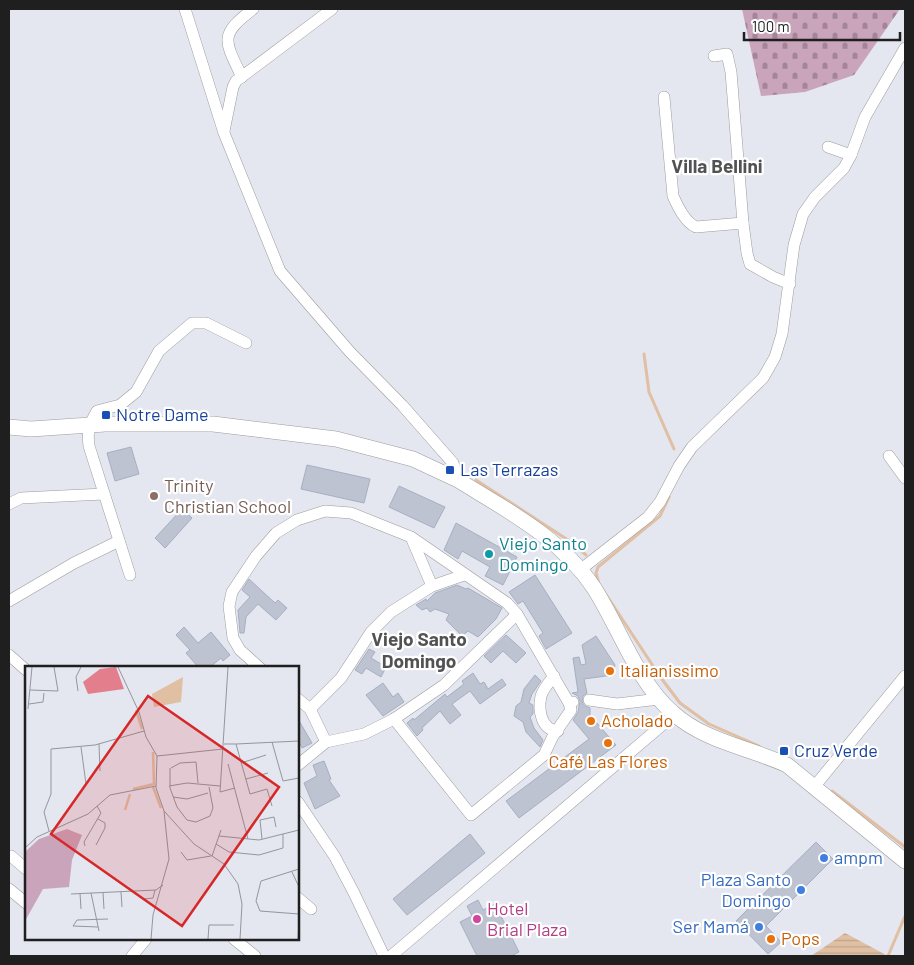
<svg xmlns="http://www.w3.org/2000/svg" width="914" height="965" viewBox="0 0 914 965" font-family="Barlow,sans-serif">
  <defs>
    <pattern id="cemetery-stones" width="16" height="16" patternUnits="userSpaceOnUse" patternTransform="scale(1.25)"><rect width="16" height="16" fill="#caa4bb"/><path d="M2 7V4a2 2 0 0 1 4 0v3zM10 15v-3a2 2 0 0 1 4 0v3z" fill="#a38597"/></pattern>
    <pattern id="water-rules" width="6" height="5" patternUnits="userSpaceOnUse" patternTransform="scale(1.25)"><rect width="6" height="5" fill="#e0bfa3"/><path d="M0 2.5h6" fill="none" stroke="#c0a48c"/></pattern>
  </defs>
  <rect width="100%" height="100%" fill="#e4e6f0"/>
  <polygon fill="url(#cemetery-stones)" points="742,9 900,9 854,75 805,92 761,96"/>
  <polygon fill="url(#water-rules)" points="845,933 888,956 811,956"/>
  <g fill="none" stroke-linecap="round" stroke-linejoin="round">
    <g stroke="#e0bfa3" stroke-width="3">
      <polyline points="644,354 649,392 674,449"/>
      <polyline points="476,480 571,542 586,555"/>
      <polyline points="669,497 660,516 598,567 596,573 599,584 661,678 680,703 709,724 759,746"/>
      <polyline points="832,791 905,847"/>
      <polyline points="888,956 905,916"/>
    </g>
  </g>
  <g fill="#bdc3d0" stroke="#a6afc3">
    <polygon points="131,447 139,474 115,481 107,453"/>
    <polygon points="307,465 370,479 364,503 301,489"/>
    <polygon points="399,486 445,507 434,528 389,507"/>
    <polygon points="182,509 192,518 165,548 155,538"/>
    <polygon points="456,523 517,557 503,585 485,576 490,567 462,551 458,559 444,550"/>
    <polygon points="535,575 572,633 546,649 539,636 543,633 523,601 518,604 509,592"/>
    <polygon points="249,579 275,603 278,600 287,608 276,620 258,604 246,617 244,633 240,633 238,610 250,597 242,590"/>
    <polygon points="457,585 466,589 468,588 502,608 496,619 478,637 468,631 462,636 446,620 449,614 435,609 430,612 427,608 422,610 416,605 426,599 427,601 435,593"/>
    <polygon points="184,627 198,643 211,632 230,655 223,661 221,658 209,668 199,668 186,653 190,650 176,635"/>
    <polygon points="506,635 526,653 516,663 503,651 491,663 484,656"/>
    <polygon points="596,636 615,665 613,675 584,679 587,693 583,696 582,702 585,706 590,708 590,715 616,745 519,818 506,801 589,739 573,720 578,712 580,701 578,696 572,693 578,692 573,658 579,657 581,665 586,664 582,645"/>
    <polygon points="369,649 375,652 371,658 386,667 381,677 366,668 362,674 355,670"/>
    <polygon points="473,673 480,684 484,682 488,689 502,679 506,685 480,704 470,691 452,704 461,715 450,724 440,711 422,728 423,730 417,736 407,723 413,718 414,720 445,694 447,697 464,684 462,681"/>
    <polygon points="535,675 541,681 532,694 529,703 533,705 533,714 530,717 534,728 543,740 540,747 526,732 523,722 514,716 516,706 521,702 524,689"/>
    <polygon points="383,683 393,697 398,693 404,702 383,716 366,695"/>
    <polygon points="298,719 312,743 302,748 300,744 298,746"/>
    <polygon points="324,761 331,779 329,780 340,796 315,809 304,783 317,776 313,765"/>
    <polygon points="470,834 485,853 407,915 393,899"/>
    <polygon points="816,842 833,859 766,926 781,942 768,954 736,921"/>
    <polygon points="478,900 483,910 495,904 519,952 511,956 477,956 460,922 472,916 467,906"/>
  </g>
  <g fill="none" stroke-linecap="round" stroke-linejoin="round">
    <g stroke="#9c9c9c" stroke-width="12">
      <g id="minor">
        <polyline points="185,9 224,133 280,271 350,352 402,405 453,463 458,480"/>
        <polyline points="714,56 727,54 731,72 743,223 747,253 750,264 773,277 790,284"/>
        <path d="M 242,77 C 224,40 219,35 253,9"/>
        <path d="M 664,97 L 673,196 C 678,207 685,222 696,227 L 743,223"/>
        <polyline points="224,131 233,87 236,81 332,9"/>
        <polyline points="828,147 851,155"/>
        <polyline points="889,456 905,478"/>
        <polyline points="9,504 21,498 104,494"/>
        <polyline points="411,537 432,586"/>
        <polyline points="580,570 648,517 660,502 679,466 692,447 763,378 775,357 782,334 794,245 803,214 815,197 844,168 851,155 865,117 905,48"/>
        <path d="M 130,575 L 89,446 C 87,430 89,425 97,411 L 120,405 L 136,392 L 159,351 L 192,323 L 206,323 L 246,343"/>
        <polyline points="9,601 74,563 119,541"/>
        <polyline points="9,655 26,670"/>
        <polyline points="260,668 240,650 233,638 229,606 232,592 256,556 276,533 297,520 325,511 351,513 411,537 507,603 517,614 569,703 573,702"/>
        <path d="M 554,676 C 549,682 543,689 541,696 C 538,710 541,730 558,731"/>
        <polyline points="298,699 310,709 326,742"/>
        <polyline points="589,700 617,704 659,699"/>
        <polyline points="310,709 341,678 371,632 391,612 432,586 464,575"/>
        <polyline points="394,719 471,815 544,755 553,736 571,710 569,703"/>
        <polyline points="298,765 326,742 364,734 394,719 444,685 517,614"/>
        <polyline points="814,787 905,676"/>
        <polyline points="298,802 335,857 354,893 384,956"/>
        <polyline points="11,856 26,869"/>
        <polyline points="9,889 26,903"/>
        <polyline points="298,898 311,909"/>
        <polyline points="234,939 255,956"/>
        <polyline points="132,956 146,939"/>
        <polyline points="391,956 674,715"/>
      </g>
    </g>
    <g stroke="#9c9c9c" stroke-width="16">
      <path id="tertiary" d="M 9,427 L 31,429 L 105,424 L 213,424 L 336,439 L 413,459 L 458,480 C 508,511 561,538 594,588 C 619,627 637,682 673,713 C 704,741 750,748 787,765 L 905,861"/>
    </g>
    <use href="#minor" stroke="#fff" stroke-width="11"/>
    <use href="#tertiary" stroke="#fff" stroke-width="15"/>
  </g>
  <g fill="#1a4fb4" stroke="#fff" stroke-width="2">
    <rect x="101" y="410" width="10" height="10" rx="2.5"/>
    <rect x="445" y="465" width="10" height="10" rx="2.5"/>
    <rect x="779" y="746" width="10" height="10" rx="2.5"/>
  </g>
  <circle fill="#8d6e63" stroke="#fff" stroke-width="2" cx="154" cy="496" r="5"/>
  <circle fill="#0f9aa8" stroke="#fff" stroke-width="2" cx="489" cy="554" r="5"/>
  <g fill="#e8710a" stroke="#fff" stroke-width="2">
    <circle cx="610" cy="671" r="5"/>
    <circle cx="591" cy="721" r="5"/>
    <circle cx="608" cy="743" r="5"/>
    <circle cx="771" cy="939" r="5"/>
  </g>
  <g fill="#3f7fe0" stroke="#fff" stroke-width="2">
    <circle cx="824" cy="858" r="5"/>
    <circle cx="801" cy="890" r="5"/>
    <circle cx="759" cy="927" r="5"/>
  </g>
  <circle fill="#d1479c" stroke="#fff" stroke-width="2" cx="477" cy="919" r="5"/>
  <g text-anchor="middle" stroke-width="4.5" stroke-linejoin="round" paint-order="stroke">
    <g font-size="18" fill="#164399" stroke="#fff" text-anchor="start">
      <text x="116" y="421">Notre Dame</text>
      <text x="460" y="476">Las Terrazas</text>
      <text x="794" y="757">Cruz Verde</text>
    </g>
    <g font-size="18" fill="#785e54" stroke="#fff" text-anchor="start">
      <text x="164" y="492">Trinity<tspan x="164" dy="21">Christian School</tspan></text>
    </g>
    <g font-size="18" fill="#0d838f" stroke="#fff" text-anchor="start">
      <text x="499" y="550">Viejo Santo<tspan x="499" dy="21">Domingo</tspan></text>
    </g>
    <g font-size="18" fill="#c56008" stroke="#fff" text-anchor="start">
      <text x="620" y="677">Italianissimo</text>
      <text x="601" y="727">Acholado</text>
      <text x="608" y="768" text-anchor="middle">Café Las Flores</text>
      <text x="781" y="945">Pops</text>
    </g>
    <g font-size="18" fill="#366cbe" stroke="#fff" text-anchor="end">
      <text x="834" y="864" text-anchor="start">ampm</text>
      <text x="791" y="886">Plaza Santo<tspan x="791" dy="21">Domingo</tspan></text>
      <text x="749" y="933">Ser Mamá</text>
    </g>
    <g font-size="18" fill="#b23c85" stroke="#fff" text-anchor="start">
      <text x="487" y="915">Hotel<tspan x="487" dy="21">Brial Plaza</tspan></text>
    </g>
    <g font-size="19" font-weight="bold" fill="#525252" stroke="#fff">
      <text x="717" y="173">Villa Bellini</text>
      <text x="419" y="646">Viejo Santo<tspan x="419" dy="22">Domingo</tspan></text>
    </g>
  </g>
  <g transform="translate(25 666)">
    <rect width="274" height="274" fill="#e4e6f0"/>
    <path d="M 42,163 L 57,169 L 47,194 L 44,221 L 18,223 L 0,255 L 0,186 L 14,173 Z" fill="#caa4bb"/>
    <path d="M 91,1 L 99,23 L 63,28 L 58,16 L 75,3 Z" fill="#e37f8d"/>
    <path d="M 158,11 L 156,36 L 129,41 L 127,28 Z" fill="#e0bfa3"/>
    <path fill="none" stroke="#e0bfa3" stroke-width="2.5" d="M 111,44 L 117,63M 128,121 L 136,142M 108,123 L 129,118 L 128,86M 100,144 L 105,128"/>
    <path fill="none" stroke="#95969c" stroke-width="1" d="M 93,1 L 114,46 L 121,71 L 132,90 L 131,122 L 139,145 L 169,178 L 199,198 L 213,218 L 217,238 L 215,273M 203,1 L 195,126 L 210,122M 5,24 L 33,25 L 29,1M 53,25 L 51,11 L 56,1M 4,38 L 18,36 L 19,27M 3,43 L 7,1M 247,76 L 258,115 L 274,112M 74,78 L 75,105M 199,78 L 211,78 L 225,128 L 242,123 L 247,140M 211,78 L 274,75M 56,81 L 61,118M 132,90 L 198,83M 216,97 L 241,89M 203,98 L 223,173M 145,102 L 145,122 L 152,141 L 162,154 L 171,156 L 185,150 L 188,142 L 184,121M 146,102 L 155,97 L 171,96 L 173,117M 221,113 L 243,107M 144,120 L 162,117 L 195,120M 148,131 L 162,133 L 183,127M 24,165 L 19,146 L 26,128 L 26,83 L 70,79 L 119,65M 194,170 L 234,174 L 274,164M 237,173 L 235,154 L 249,151 L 251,161M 191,178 L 204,186 L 234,189 L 258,182 L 258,168M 71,179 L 80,162 L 80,157 L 73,153M 60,180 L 59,176 L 76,147 L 72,140M 0,182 L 12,171 L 63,148 L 85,129 L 131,120M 156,186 L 162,194 L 186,190M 187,190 L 196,164M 274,203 L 236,215 L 231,235 L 235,245 L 274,248M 267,206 L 274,221M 78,226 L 79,243M 96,226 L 97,241M 55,227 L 56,243M 66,227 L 74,265M 46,228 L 131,224 L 138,219M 119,233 L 128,232 L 130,224M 73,261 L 48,260 L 52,254 L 83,253M 126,273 L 128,249 L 144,193 L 139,145M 183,273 L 184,259 L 209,259M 273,273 L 274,255"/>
    <path fill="#d62828" fill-opacity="0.15" stroke="#d62828" stroke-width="2.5" d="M 123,30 L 254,121 L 157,260 L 26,168 Z"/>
    <rect width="274" height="274" fill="none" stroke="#1f1f1f" stroke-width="2.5"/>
  </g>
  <rect width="914" height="965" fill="none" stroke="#1f1f1f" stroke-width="20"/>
  <path d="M744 32v8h156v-8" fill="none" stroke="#1f1f1f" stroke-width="2.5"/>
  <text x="752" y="32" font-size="15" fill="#1f1f1f" stroke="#ffffff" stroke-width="4" paint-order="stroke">100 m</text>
</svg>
